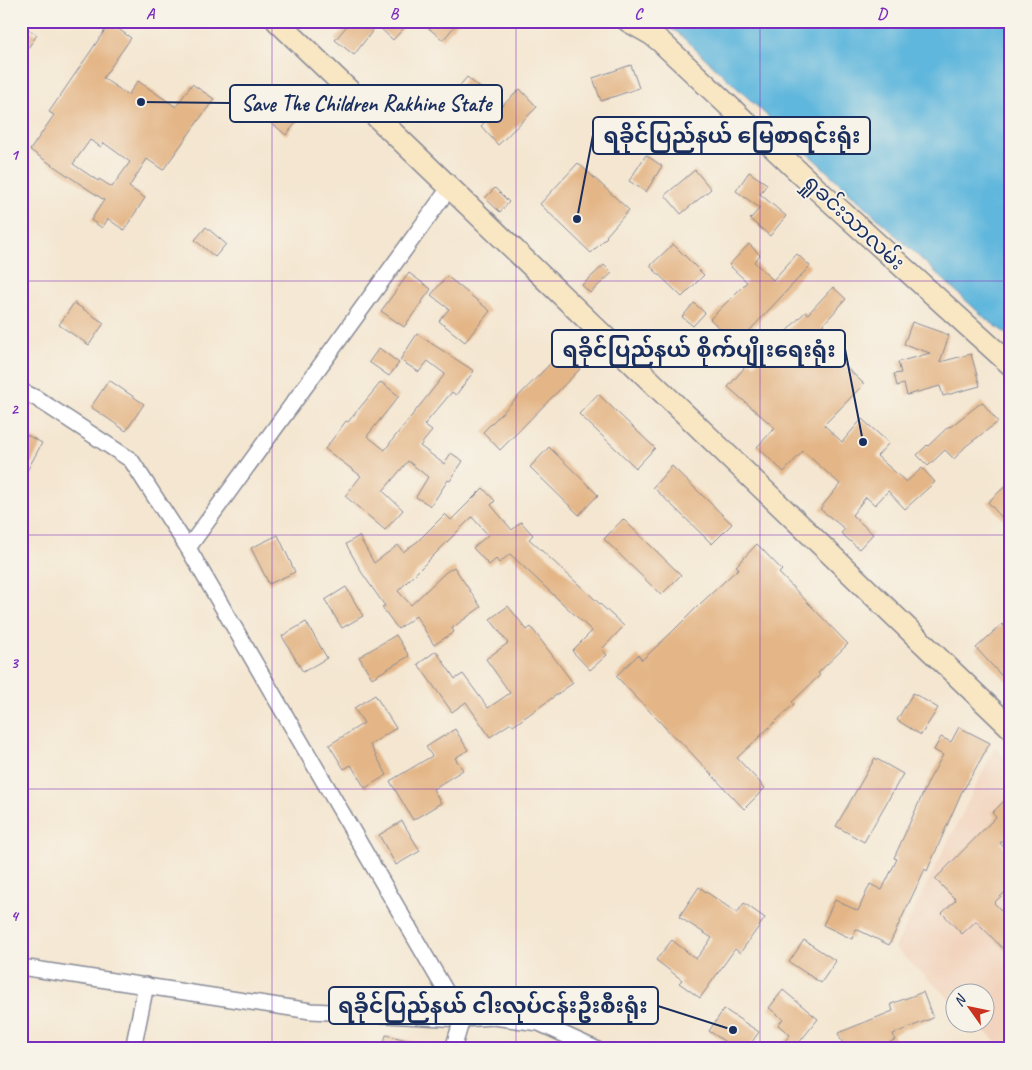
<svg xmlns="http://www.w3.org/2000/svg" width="1032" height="1070" viewBox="0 0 1032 1070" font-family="Caveat,'Noto Sans Myanmar',sans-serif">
  <rect width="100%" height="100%" fill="#f7f3e8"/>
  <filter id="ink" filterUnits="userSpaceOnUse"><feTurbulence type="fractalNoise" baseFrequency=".02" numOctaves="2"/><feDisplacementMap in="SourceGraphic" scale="10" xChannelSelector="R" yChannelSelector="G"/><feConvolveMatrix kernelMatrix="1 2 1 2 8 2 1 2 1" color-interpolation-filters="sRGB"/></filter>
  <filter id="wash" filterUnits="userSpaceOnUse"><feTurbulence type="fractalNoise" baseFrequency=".0096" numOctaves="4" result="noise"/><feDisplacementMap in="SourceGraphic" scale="20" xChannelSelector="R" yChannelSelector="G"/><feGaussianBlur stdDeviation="1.12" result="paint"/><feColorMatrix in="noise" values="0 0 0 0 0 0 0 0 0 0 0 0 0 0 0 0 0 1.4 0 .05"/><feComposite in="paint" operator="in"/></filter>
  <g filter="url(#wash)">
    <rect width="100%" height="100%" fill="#f4e6d0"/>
    <polygon fill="#f2d4be" points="995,748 1011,762 1011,1049 1004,1049 976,1023 984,1022 984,992 954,992 954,1003 895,948"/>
    <polygon fill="#60b7dd" stroke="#3e739e" points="655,21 1011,21 1011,337 986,319 677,32"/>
    <g id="blocks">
      <g fill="#e4b687" fill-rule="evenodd">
        <polygon points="351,21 410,21 393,40 377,25 354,55 335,40"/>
        <polygon points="420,21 459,21 443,40"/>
        <path d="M 110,23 L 131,38 L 103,78 L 128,95 L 138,81 L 176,107 L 192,84 L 214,99 L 163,170 L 147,159 L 129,187 L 145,198 L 124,230 L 108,219 L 102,228 L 91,220 L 104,200 L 30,150 L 54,115 L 49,112 ZM 90,140 L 101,147 L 104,143 L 130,162 L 112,187 L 99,179 L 98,181 L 73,164 Z"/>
        <polygon points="21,24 37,35 21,58"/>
        <polygon points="631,65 639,88 601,101 593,78"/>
        <polygon points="467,77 502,106 520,89 537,107 498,145 481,126 484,123 451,96"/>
        <polygon points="285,97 304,113 286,135 267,119"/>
        <polygon points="646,155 662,166 646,192 629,181"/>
        <polygon points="578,163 629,210 606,236 607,237 591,253 540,204"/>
        <polygon points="695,170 711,189 681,214 665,195"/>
        <polygon points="749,172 767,184 760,194 786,216 770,236 750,219 760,208 736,191"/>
        <polygon points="495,188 509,202 500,212 485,198"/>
        <polygon points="206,227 226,244 215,257 195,240"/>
        <polygon points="673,244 704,275 682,297 650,266"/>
        <polygon points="749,244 760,255 754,262 773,280 797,254 810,266 737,344 710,319 747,282 729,265"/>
        <polygon points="604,265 612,273 590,293 582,285"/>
        <polygon points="409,273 431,289 404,327 381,311"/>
        <polygon points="447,276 490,311 465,342 439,321 449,309 431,295"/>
        <polygon points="833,287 846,299 821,327 831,336 823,345 864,384 824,425 842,442 862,419 889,443 877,456 906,482 922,468 935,482 905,509 888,491 875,505 866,497 852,515 873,534 859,549 841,533 845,529 820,509 840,484 803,451 784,472 757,447 775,428 728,387 750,361 754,365 805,312 808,314"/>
        <polygon points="74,303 104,323 89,345 59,325"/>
        <polygon points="694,303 705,313 693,326 682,317"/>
        <polygon points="912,322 949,335 940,362 971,354 980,386 943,396 940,386 907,395 904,384 897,386 894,374 901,373 898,362 930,353 904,344"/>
        <polygon points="417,334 474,371 456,395 452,392 424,425 432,431 420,446 444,464 451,453 463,461 450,481 448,480 431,506 416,497 428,477 408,461 383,491 403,510 385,530 345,496 361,476 325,449 346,421 348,422 381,382 399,396 367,436 385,450 393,439 445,374 428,361 419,372 400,360"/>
        <polygon points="379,348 399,363 389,376 369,362"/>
        <polygon points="562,352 580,369 500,450 483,432"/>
        <polygon points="109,380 144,404 126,431 91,407"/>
        <polygon points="598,394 655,448 636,468 579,414"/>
        <polygon points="982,402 998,422 966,446 954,459 945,450 928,466 917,455 927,445 928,446 949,426 950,427"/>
        <polygon points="27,435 42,443 21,482 21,446"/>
        <polygon points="549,447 598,495 579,515 530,467"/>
        <polygon points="672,466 732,524 712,544 653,487"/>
        <polygon points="1011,481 1011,528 988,502"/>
        <polygon points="483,488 495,501 491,505 512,530 521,522 533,535 529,539 624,626 602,649 607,655 590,670 572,651 592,631 510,554 499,563 496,559 489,565 473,548 488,535 472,517 398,591 411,605 446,572 454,567 481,607 452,628 454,632 434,645 416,616 398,629 382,607 385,606 362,573 346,544 359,536 374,563 398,545 403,552 418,541 445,514 451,520"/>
        <polygon points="623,519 681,575 661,595 604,539"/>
        <polygon points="278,535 295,572 269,584 251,548"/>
        <polygon points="757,544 782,570 779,573 848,644 818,673 820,675 792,702 794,704 737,758 765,788 744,809 679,740 678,741 616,676 638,655 642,660 671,633 700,604 739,568 736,566"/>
        <polygon points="346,587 363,616 342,628 325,600"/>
        <polygon points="508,606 527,630 531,627 573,683 513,726 511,723 490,737 466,702 452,712 418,664 436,651 455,679 463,674 488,708 510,693 486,659 508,643 490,619"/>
        <polygon points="306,622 327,658 303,672 282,636"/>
        <polygon points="1002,624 1011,633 1011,686 976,648"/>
        <polygon points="396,635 409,656 372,678 359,657"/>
        <polygon points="913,693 938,708 921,735 897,720"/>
        <polygon points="375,695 396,728 370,745 387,775 365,788 351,765 344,769 329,745 364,723 354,708"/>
        <polygon points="959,727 990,743 964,789 963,789 927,871 925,869 889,945 856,929 852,939 823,925 835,900 858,911 870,884 882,890 897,859 894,858 929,780 943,755 934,750 941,737 951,742"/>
        <polygon points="455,729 468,750 455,758 463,770 433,789 441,803 413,820 390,781 432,756 426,747"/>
        <polygon points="875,758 903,774 864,842 836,826"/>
        <polygon points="1011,794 1011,832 1000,843 1011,855 1011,886 994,903 1011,920 1011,957 976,921 962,934 942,913 956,900 935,879 996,817 992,813"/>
        <polygon points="402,821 420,851 396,865 379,835"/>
        <polygon points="699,887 737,913 744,903 765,918 740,953 735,949 700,998 679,983 682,980 656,960 672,940 696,959 712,938 679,917"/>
        <polygon points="804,940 836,961 821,983 789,962"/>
        <polygon points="783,990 818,1019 794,1049 778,1049 790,1035 778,1025 783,1019 769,1008"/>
        <polygon points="923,992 933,1018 893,1034 895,1040 874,1049 845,1049 838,1033 893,1011 891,1004"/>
        <polygon points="724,1009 759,1032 747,1049 736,1049 709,1031"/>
        <polygon points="386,1035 424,1044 423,1049 382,1049"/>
      </g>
    </g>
  </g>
  <g filter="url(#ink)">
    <use href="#blocks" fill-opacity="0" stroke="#888a97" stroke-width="1"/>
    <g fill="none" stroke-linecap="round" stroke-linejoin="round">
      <g stroke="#888a97" stroke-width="18">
        <g id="street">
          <polyline points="21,391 36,398 131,460 188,548 462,1019 493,1017 539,1023 596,1049"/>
          <polyline points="188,548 450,187"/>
          <polyline points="21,967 311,1011 462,1019 453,1049"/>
          <polyline points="133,1049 146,985"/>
        </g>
      </g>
      <g stroke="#888a97" stroke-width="24">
        <g id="secondary">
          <polyline points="277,21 1011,728"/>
          <polyline points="628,21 651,34 661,42 820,192 1011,365"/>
        </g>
      </g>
      <use href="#street" stroke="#fff" stroke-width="15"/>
      <use href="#secondary" stroke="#f9e7c3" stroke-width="21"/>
    </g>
  </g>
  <path fill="none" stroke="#7b2cbf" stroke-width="1" stroke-opacity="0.55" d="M 272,21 L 272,1049M 516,21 L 516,1049M 760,21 L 760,1049M 21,281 L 1011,281M 21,535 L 1011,535M 21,789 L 1011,789"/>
  <g text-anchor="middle" stroke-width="4" stroke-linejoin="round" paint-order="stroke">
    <g font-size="21" fill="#1b2f5e" stroke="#f7f3e8">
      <text transform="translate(854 222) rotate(43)" y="7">ရှုခင်းသာလမ်း</text>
    </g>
  </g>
  <path fill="none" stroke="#1b2f5e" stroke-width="2" d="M141 102L230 103M577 219L593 135M863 442L845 349M733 1030L658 1006"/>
  <g fill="#1b2f5e" stroke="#f7f3e8" stroke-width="2">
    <circle cx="141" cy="102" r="5"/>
    <circle cx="577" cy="219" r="5"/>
    <circle cx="863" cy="442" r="5"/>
    <circle cx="733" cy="1030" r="5"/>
  </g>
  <g fill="#f7f3e8" stroke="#1b2f5e" stroke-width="2">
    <rect x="230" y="85" width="272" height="37" rx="5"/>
    <rect x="593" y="117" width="277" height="37" rx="5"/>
    <rect x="552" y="330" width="293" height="37" rx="5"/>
    <rect x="329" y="987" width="329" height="37" rx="5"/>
  </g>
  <g font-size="22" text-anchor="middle" font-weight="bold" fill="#1b2f5e">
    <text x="366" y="111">Save The Children Rakhine State</text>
    <text x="732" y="143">ရခိုင်ပြည်နယ် မြေစာရင်းရုံး</text>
    <text x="699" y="357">ရခိုင်ပြည်နယ် စိုက်ပျိုးရေးရုံး</text>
    <text x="493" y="1013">ရခိုင်ပြည်နယ် ငါးလုပ်ငန်းဦးစီးရုံး</text>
  </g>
  <rect width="1032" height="1070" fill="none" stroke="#f7f3e8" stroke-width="55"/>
  <g transform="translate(970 1008) rotate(303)"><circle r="24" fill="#f7f3e8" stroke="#9fa5b1"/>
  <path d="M0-4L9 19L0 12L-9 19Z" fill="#c8321e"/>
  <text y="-8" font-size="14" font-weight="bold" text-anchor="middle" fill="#1b2f5e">N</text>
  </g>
  <rect x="28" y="28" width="976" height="1014" fill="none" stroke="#7b2cbf" stroke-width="2"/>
  <g font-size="16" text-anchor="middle" font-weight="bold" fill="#7b2cbf">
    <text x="150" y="19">A</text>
    <text x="394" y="19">B</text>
    <text x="638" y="19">C</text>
    <text x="882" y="19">D</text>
    <text x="14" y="160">1</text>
    <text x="14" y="414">2</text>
    <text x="14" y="668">3</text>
    <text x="14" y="921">4</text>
  </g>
</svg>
